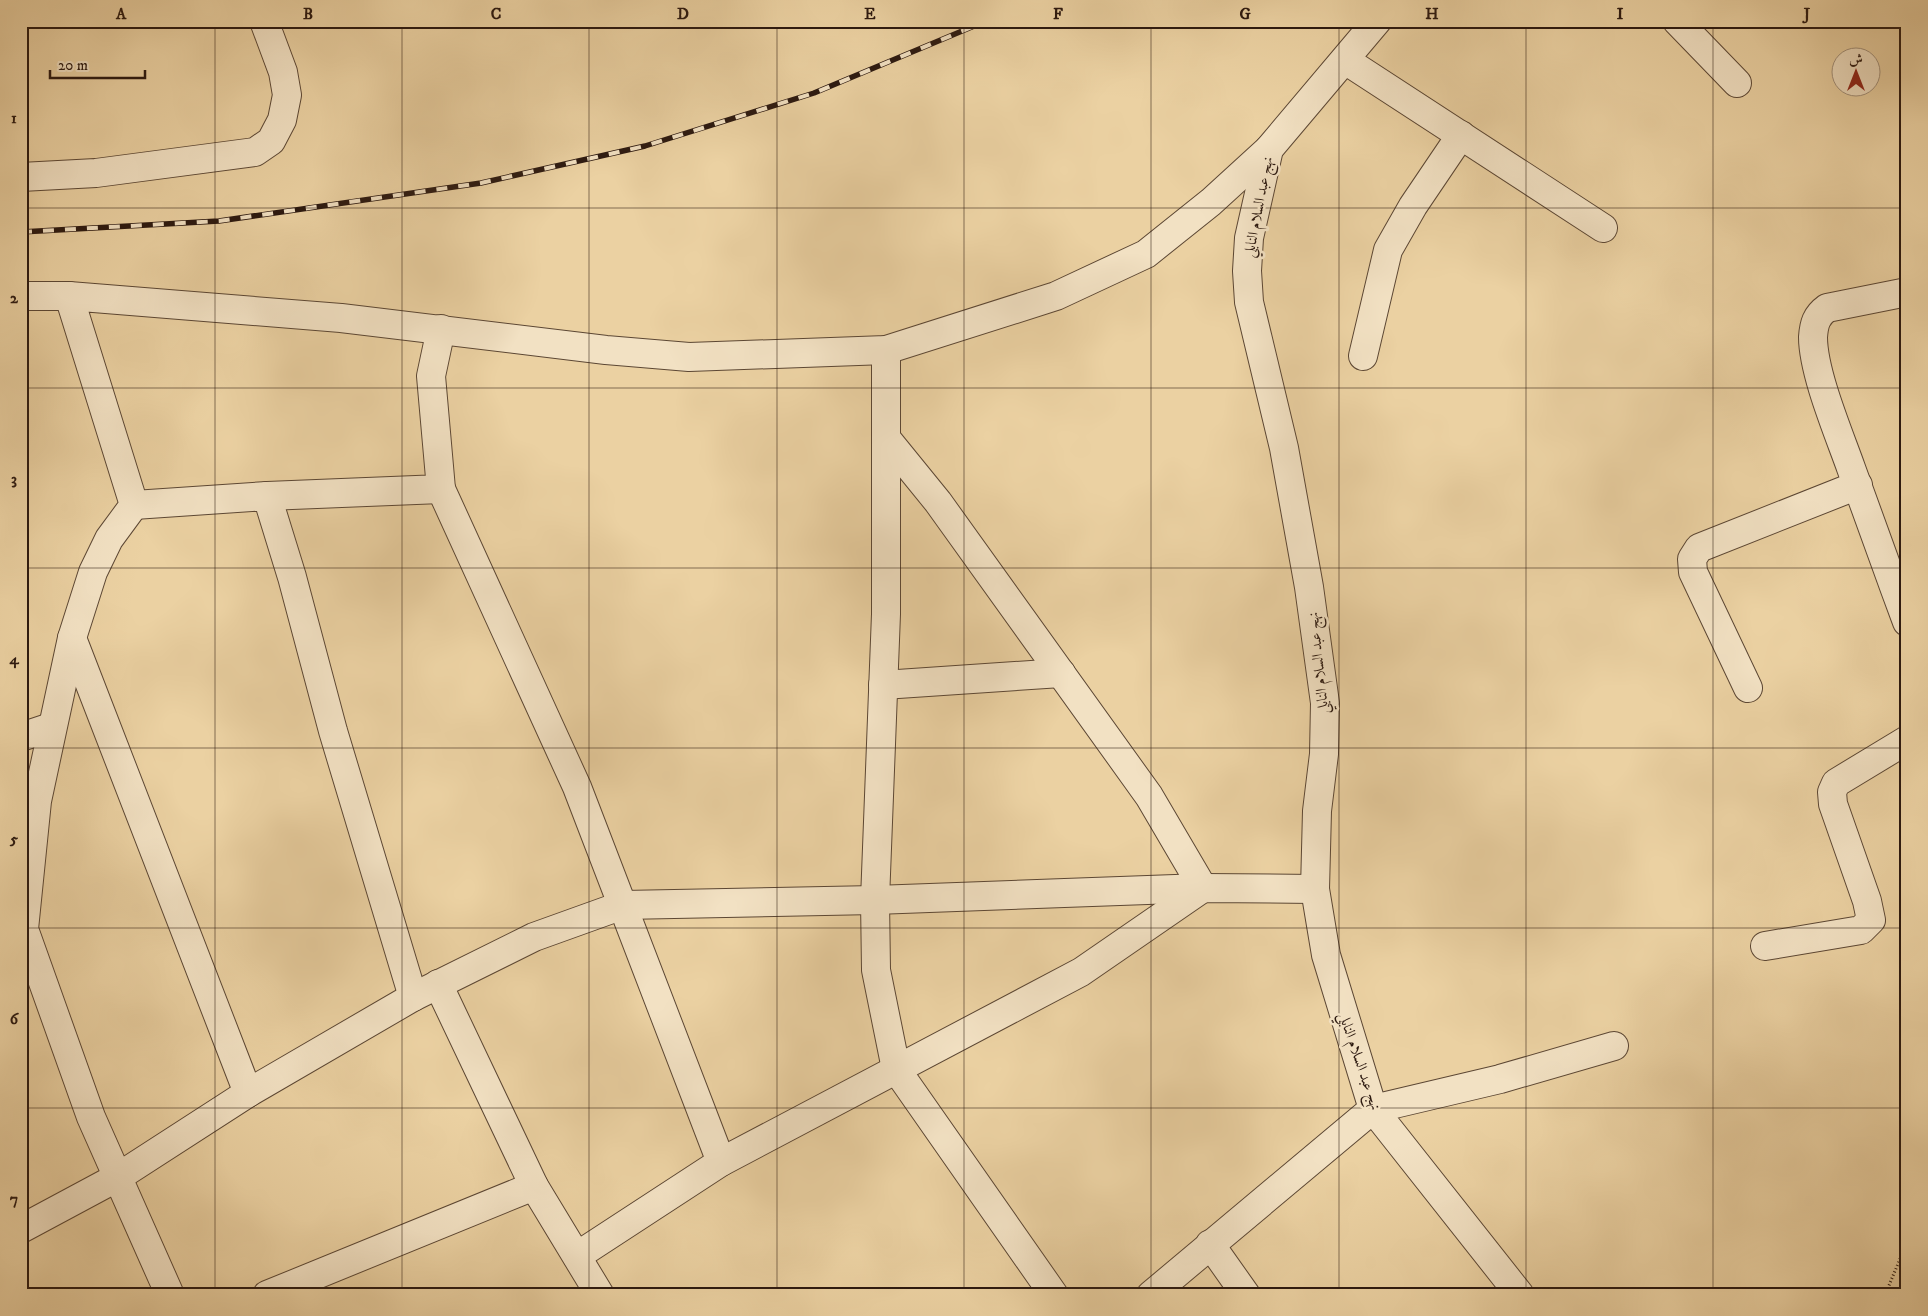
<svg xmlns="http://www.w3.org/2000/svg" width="1928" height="1316" viewBox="0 0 1928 1316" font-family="'IM FELL DW Pica',Amiri,serif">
  <rect width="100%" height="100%" fill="#ebd1a2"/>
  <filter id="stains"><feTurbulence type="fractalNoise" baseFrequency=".004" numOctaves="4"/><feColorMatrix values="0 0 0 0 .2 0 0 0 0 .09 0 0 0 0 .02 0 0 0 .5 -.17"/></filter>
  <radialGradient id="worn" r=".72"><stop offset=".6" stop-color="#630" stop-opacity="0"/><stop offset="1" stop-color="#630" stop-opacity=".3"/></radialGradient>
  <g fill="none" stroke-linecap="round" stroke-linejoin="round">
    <g stroke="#5c4734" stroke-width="30">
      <g id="street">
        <polyline points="1377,21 1269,149 1249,238 1247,271 1249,302 1284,448 1309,587 1325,703 1324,754 1317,811 1315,889 1326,955 1373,1109 1520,1295"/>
        <polyline points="1677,21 1737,83"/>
        <polyline points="1345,60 1603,228"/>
        <polyline points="21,177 96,173 255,152 271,141 282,120 287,95 283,72 264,21"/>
        <path d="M 1907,292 L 1827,308 C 1816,316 1814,324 1813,337 C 1813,373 1839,434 1851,468 C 1870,520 1888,571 1907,622"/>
        <polyline points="21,296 69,296"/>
        <polyline points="886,350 886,614 875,900 876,970 896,1069 1054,1295"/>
        <polyline points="1363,356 1388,250 1413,206 1461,135"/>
        <polyline points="441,489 577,787 721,1162"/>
        <polyline points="267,496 441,489 431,376 441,329"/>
        <polyline points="134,505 267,496 292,577 333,731 413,997"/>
        <polyline points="72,638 248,1093"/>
        <polyline points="883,685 1061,673"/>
        <polyline points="1748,688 1693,572 1692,559 1699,548 1858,485"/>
        <polyline points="21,737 51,727"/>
        <polyline points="1765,946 1861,930 1871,920 1867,901 1833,804 1832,792 1836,783 1907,740"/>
        <polyline points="438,984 534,1186 600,1295"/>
        <polyline points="21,1229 118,1177 248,1093 413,997 534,937 623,905 875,900 1203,888 1315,889"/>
        <polyline points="1210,1244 1246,1295"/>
        <polyline points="577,1256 721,1162 1081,972 1203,888 1149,796 938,502 886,438"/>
        <polyline points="170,1295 91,1117 24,929 37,801 72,638 93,572 109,539 134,505 69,296 341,318 606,350 689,357 886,350 1056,296 1146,254 1211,202 1269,149"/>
        <polyline points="267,1295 534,1186"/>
        <polyline points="1151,1295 1373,1109 1500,1079 1614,1046"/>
      </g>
    </g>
    <polyline stroke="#2c1910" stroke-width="3" stroke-dasharray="1 2.5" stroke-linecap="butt" points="1885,1295 1907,1242"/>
    <use href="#street" stroke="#f2e1c3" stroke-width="28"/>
    <g stroke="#2c1910" stroke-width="5.5">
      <polyline id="rail" points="21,232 219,221 481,183 645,146 814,93 986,21"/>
    </g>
    <use href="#rail" stroke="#f2e1c3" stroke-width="4" stroke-dasharray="11" stroke-linecap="butt"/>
  </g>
  <path fill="none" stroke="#2c1910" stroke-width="1" stroke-opacity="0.55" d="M 215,21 L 215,1295M 402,21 L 402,1295M 589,21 L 589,1295M 777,21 L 777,1295M 964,21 L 964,1295M 1151,21 L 1151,1295M 1339,21 L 1339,1295M 1526,21 L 1526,1295M 1713,21 L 1713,1295M 21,208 L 1907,208M 21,388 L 1907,388M 21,568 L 1907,568M 21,748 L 1907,748M 21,928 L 1907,928M 21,1108 L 1907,1108"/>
  <g text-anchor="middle" stroke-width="5" stroke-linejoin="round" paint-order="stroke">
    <g font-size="15" fill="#2c1910" stroke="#f2e1c3">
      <text transform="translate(1258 207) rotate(-79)" y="5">نهج عبد السلام النابلي</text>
      <text transform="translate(1318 663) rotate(-96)" y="5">نهج عبد السلام النابلي</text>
      <text transform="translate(1360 1061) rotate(71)" y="5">نهج عبد السلام النابلي</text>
    </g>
  </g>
  <rect width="1928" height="1316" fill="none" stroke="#ebd1a2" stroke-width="55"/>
  <g transform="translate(1856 72)"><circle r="24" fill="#f2e1c3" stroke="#a3917b"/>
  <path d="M0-4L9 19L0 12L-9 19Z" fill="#8f2418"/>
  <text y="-8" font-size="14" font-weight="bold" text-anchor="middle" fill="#2c1910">ش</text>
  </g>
  <path d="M50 70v8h95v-8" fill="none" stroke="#2c1910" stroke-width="2.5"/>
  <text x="58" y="70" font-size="15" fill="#2c1910" stroke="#f2e1c3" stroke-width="4" paint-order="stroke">20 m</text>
  <rect x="28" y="28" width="1872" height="1260" fill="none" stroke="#2c1910" stroke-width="2"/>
  <g font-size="16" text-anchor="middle" font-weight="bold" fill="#2c1910">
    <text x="121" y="19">A</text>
    <text x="308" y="19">B</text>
    <text x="496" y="19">C</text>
    <text x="683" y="19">D</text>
    <text x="870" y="19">E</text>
    <text x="1058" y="19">F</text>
    <text x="1245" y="19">G</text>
    <text x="1432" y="19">H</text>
    <text x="1620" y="19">I</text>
    <text x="1807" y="19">J</text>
    <text x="14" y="123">1</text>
    <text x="14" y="303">2</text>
    <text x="14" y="484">3</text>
    <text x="14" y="664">4</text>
    <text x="14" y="844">5</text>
    <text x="14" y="1024">6</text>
    <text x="14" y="1204">7</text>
  </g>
  <rect width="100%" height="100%" filter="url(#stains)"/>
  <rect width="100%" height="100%" fill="url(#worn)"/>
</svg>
